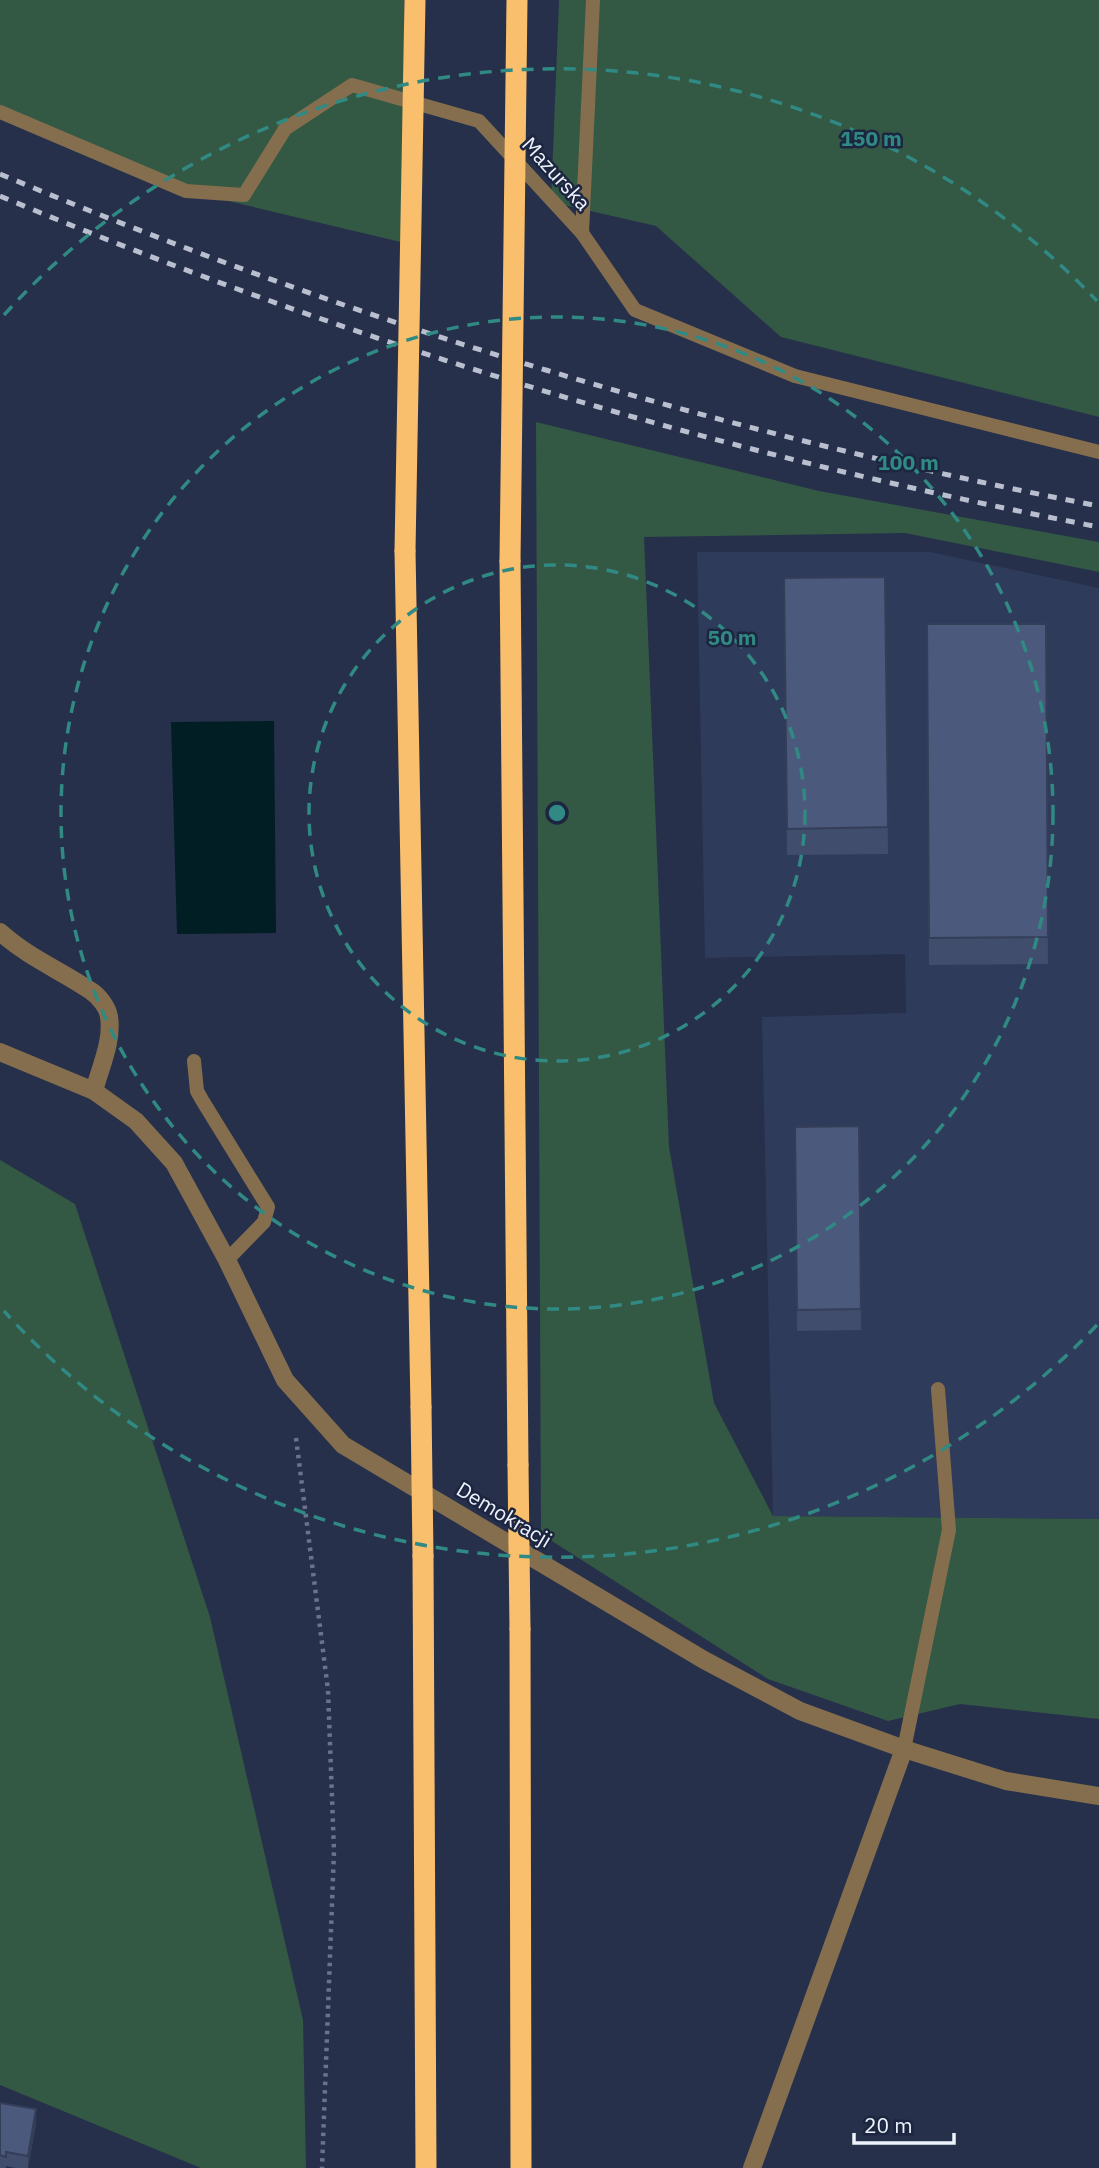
<svg xmlns="http://www.w3.org/2000/svg" width="1099" height="2168" viewBox="0 0 1099 2168" font-family="'IBM Plex Sans',sans-serif">
  <rect width="100%" height="100%" fill="#26304b"/>
  <polygon fill="#2f3b5a" points="697,552 930,552 1099,588 1099,1519 773,1516 762,1017 906,1013 905,954 705,958"/>
  <g fill="#335844">
    <polygon points="0,0 404,0 405,243 186,191 0,112"/>
    <polygon points="559,0 1099,0 1099,417 781,337 656,226 551,202"/>
    <polygon points="536,422 819,491 1099,542 1099,572 905,533 644,537 669,1147 714,1403 773,1516 1099,1519 1099,1719 960,1704 888,1721 768,1679 541,1534"/>
    <polygon points="0,1160 75,1204 210,1617 303,2020 306,2168 201,2168 0,2085"/>
  </g>
  <polygon fill="#001e23" points="274,721 276,933 177,934 171,722"/>
  <g fill="none" stroke-linecap="round" stroke-linejoin="round">
    <polyline stroke="#6a7388" stroke-width="4.5" stroke-dasharray="3.5 5" stroke-linecap="butt" points="296,1438 328,1690 334,1851 322,2168"/>
    <g stroke="#856e4e" stroke-width="14">
      <polyline points="0,112 186,191 244,195 285,129 352,85 479,121 582,233 635,310 795,376 1099,452"/>
      <polyline points="582,233 593,0"/>
      <polyline points="194,1061 197,1091 202,1100 268,1207 264,1222 227,1260"/>
      <polyline points="904,1749 949,1530 938,1389"/>
    </g>
    <g stroke="#856e4e" stroke-width="18">
      <path d="M 0,932 C 29,958 60,970 91,991 C 99,996 108,1008 109,1017 C 113,1041 100,1068 94,1091 L 136,1121 L 174,1163 L 227,1260 L 285,1380 L 343,1445 L 704,1660 L 800,1711 L 904,1749 L 1006,1781 L 1099,1796"/>
      <polyline points="0,1052 94,1091"/>
      <polyline points="752,2168 904,1749"/>
    </g>
    <g stroke="#fabf6c" stroke-width="21">
      <polyline points="405,551 421,1407"/>
      <polyline points="510,561 518,1465"/>
      <polyline points="423,1556 426,2168"/>
      <polyline points="520,1629 521,2168"/>
    </g>
    <g stroke="#b9bfce" stroke-width="5" stroke-dasharray="9 9" stroke-linecap="butt">
      <path d="M 0,174 C 353,322 723,434 1099,506"/>
      <path d="M 0,196 C 353,344 723,455 1099,527"/>
    </g>
    <g stroke="#fabf6c" stroke-width="21">
      <polyline points="405,551 415,0"/>
      <polyline points="510,561 517,0"/>
      <polyline points="421,1407 423,1556"/>
      <polyline points="518,1465 520,1629"/>
    </g>
  </g>
  <g fill="#404d6c">
    <polygon points="885,577 888,854 787,855 784,578"/>
    <polygon points="927,624 1046,624 1048,964 929,965"/>
    <polygon points="859,1126 861,1330 797,1331 795,1127"/>
    <polygon points="0,2103 36,2124 28,2168 15,2168 6,2166 6,2168 0,2168"/>
  </g>
  <polygon fill="#343e58" points="36,2109 36,2124 28,2168 28,2156"/>
  <g fill="#4b597d" stroke="#343e58" stroke-width="2">
    <polygon points="885,577 888,827 787,829 784,578"/>
    <polygon points="927,624 1046,624 1048,937 929,938"/>
    <polygon points="859,1126 861,1309 797,1310 795,1127"/>
    <polygon points="0,2103 36,2109 28,2156 6,2152 6,2157 0,2155"/>
  </g>
  <g fill="none" stroke="#308983" stroke-width="3.5" stroke-dasharray="12 9">
    <circle cx="557" cy="813" r="248"/>
    <circle cx="557" cy="813" r="496"/>
    <path d="M1097 1325A744 744 0 0 1 4 1311M4 315A744 744 0 0 1 1097 301"/>
  </g>
  <g text-anchor="middle" stroke-width="5" stroke-linejoin="round" paint-order="stroke">
    <g font-size="21" fill="#edf2fc" stroke="#1d2640">
      <text transform="translate(556 174) rotate(48)" y="7">Mazurska</text>
      <text transform="translate(504 1515) rotate(31)" y="7">Demokracji</text>
    </g>
  </g>
  <circle cx="557" cy="813" r="10" fill="#308983" stroke="#1d2640" stroke-width="3.5"/>
  <g font-size="21" text-anchor="middle" font-weight="bold" fill="#308983" stroke="#1d2640" stroke-width="5" stroke-linejoin="round" paint-order="stroke">
    <text x="871" y="146">150 m</text>
    <text x="908" y="470">100 m</text>
    <text x="732" y="645">50 m</text>
  </g>
  <path d="M854 2133v10h100v-10" fill="none" stroke="#edf2fc" stroke-width="3.5"/>
  <text x="864" y="2133" font-size="21" fill="#edf2fc" stroke="#1d2640" stroke-width="5" paint-order="stroke">20 m</text>
</svg>
